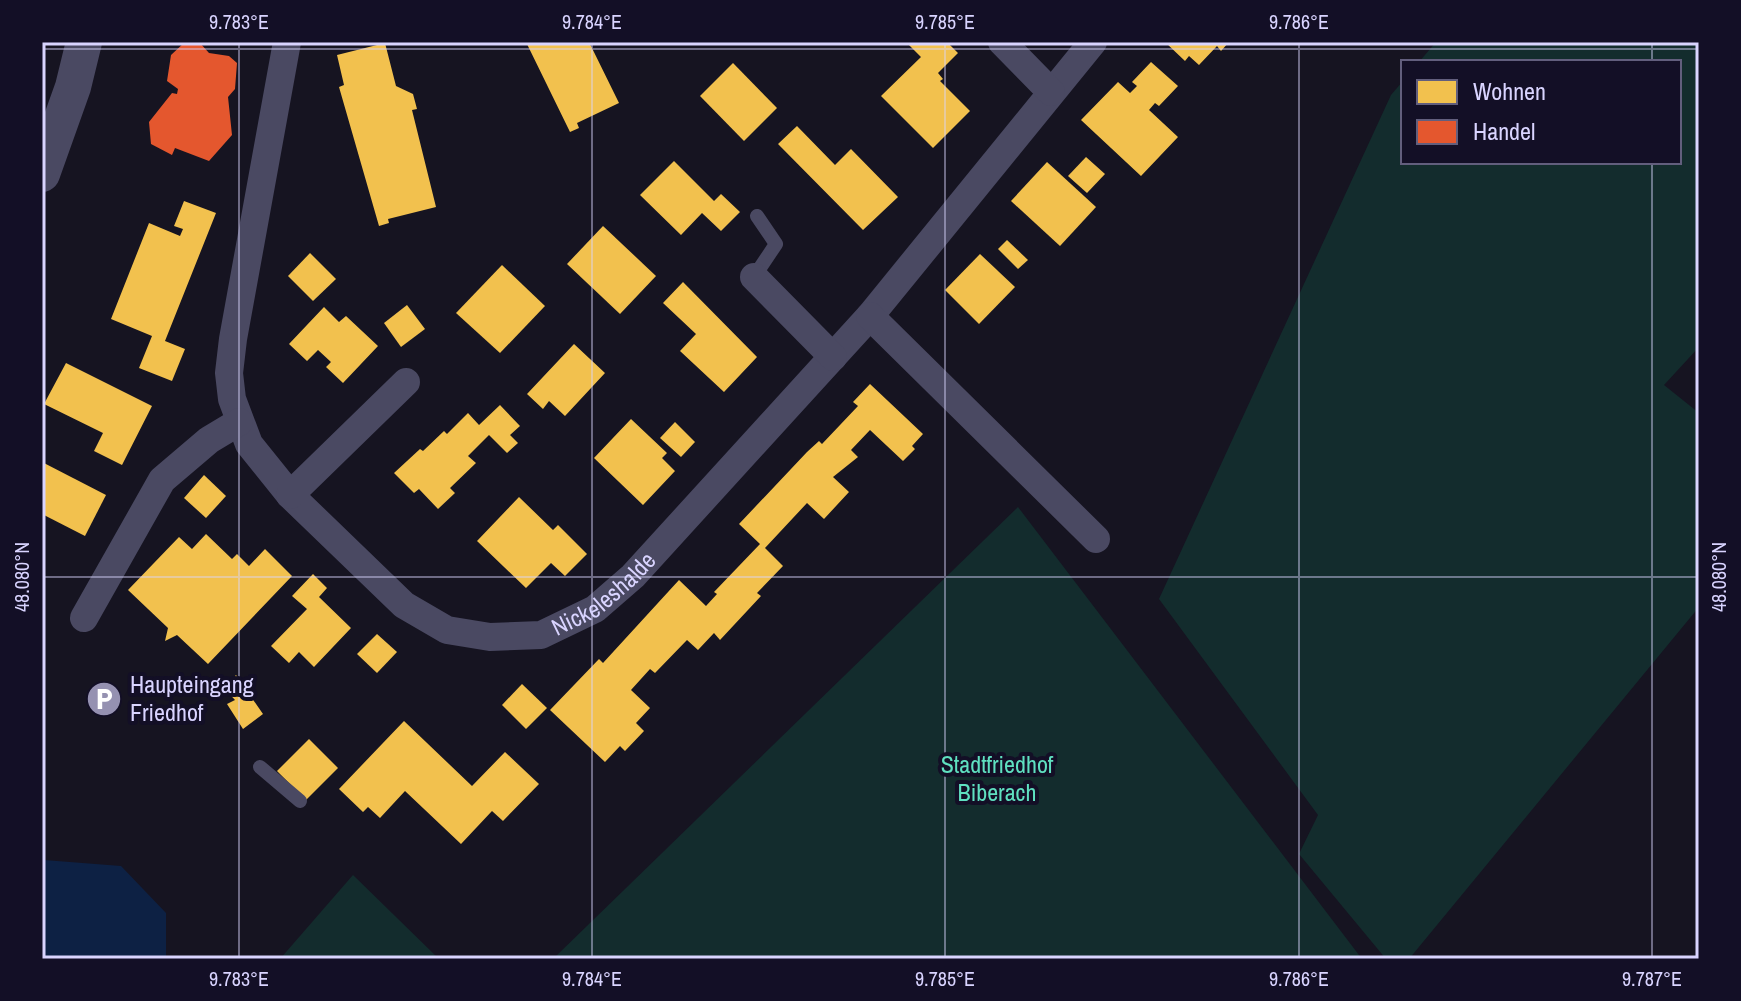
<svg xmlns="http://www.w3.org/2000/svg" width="1741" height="1001" viewBox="0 0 1741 1001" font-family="'Archivo Narrow',sans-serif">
  <rect width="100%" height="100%" fill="#161421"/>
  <g fill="#132c2d">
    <polygon points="1436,42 1699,42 1699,347 1664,385 1699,413 1699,607 1409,959 1386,959 1299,854 1318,815 1159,599 1391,95 1403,81 1403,162 1679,162 1679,62 1419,62"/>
    <polygon points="1018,507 1362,959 553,959"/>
    <polygon points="353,875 439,959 280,959"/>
  </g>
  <polygon fill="#0d2144" points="44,860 121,866 166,913 166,959 42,959"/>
  <g fill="#f2c14e">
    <polygon points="526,42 589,42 619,103 577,123 579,128 570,132"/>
    <polygon points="906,42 947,42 958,53 938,73 943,79 940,81 970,111 933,148 881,96 921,57"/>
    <polygon points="1165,42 1229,42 1221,51 1217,46 1199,65 1189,56 1185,61"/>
    <polygon points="385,43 396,86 413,94 417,109 412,110 436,207 388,219 389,223 379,226 339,87 344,85 337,55"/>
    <polygon points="1151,62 1178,86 1159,106 1155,103 1149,110 1178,137 1141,176 1081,120 1118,82 1130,93 1137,86 1132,82"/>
    <polygon points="733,63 777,108 744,141 700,96"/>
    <polygon points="797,126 835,165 851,149 898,197 863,230 778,144"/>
    <polygon points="1086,157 1105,174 1087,193 1068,176"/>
    <polygon points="674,161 714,201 721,194 740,212 721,231 702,213 681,235 640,195"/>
    <polygon points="1047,162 1096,207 1060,246 1011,201"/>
    <polygon points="184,201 216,213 165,341 185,349 172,381 139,368 152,336 111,319 149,223 180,236 183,229 174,226"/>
    <polygon points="603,226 656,276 620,314 567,264"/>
    <polygon points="1007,240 1028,260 1018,269 998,249"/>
    <polygon points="310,253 336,279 313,301 288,276"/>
    <polygon points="980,254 1015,287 979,324 945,290"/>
    <polygon points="502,265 545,306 500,353 456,313"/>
    <polygon points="683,282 757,357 724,392 680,351 696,334 663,303"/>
    <polygon points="407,305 425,329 401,347 384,323"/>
    <polygon points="324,307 339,322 346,316 378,346 343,383 326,367 331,362 318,350 307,361 289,344"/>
    <polygon points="574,344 605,373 565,416 549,401 543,409 527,394"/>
    <polygon points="66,363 152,406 122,465 94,451 103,433 44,404"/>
    <polygon points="870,384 923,434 912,446 915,449 903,461 870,430 851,450 858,457 833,477 849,492 824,519 807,503 765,548 783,566 757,593 761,596 720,640 714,633 698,650 687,640 655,673 650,669 631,690 650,708 636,723 644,731 625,751 620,746 605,762 550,710 599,659 603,663 679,580 706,606 717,594 714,592 760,544 739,524 807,452 819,441 822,444 858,406 853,402"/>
    <polygon points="500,405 520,426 510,435 518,443 507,453 489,435 468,456 476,463 450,488 455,493 438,509 419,489 414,493 394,473 420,449 423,451 444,431 447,434 468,413 479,425"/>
    <polygon points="631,419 667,453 662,458 675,471 643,505 594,458"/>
    <polygon points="675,422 695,442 681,457 660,438"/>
    <polygon points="42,462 106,495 85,536 42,514"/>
    <polygon points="204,475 226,496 206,518 184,498"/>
    <polygon points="519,497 553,530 558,525 587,554 565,576 551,563 526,588 477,541"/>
    <polygon points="206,534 232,559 237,554 249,566 265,549 292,576 208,664 177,635 165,641 168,628 128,590 179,537 192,549"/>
    <polygon points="313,574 327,588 319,597 351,628 314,667 299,652 289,663 271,646 307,609 292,596"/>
    <polygon points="377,634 397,652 377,673 357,654"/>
    <polygon points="236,675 263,714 243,729 227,704 235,700 224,688"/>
    <polygon points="522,684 547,708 526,729 502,705"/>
    <polygon points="404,721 472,786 505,752 539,784 503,821 492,811 461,844 405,791 380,818 368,807 363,812 339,789"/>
    <polygon points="309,739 338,768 306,800 277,771"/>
  </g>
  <polygon fill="#e4572e" points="185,42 200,43 209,53 229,56 237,63 235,89 228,97 232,135 209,161 175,148 172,155 151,144 149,122 172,93 177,94 178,89 167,81 171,55"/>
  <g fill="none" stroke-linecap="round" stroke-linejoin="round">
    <g stroke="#4a4962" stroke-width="14">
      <polyline points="754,277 776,244 757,216"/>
      <polyline points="260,767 300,801"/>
    </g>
    <g stroke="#4a4962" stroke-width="28">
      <path id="s1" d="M 287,42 L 233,339 L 229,373 L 232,399 L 249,444 L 290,495 L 404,605 L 447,630 L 490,637 L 541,635 L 595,609 L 633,576 L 870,316 L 1093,42"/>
      <polyline points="1002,42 1051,92"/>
      <polyline points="754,277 833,357"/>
      <polyline points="870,316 1096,539"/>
      <polyline points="290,495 406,382"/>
      <polyline points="84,618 162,480 209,440 239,422"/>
    </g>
    <polyline stroke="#4a4962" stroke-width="36" points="42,174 73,87 84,42"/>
  </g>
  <path fill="none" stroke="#d9d4ff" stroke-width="2" stroke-opacity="0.45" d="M 239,42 L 239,959M 592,42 L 592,959M 945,42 L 945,959M 1299,42 L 1299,959M 1652,42 L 1652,62M 42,49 L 1699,49M 1652,162 L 1652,959M 42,577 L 1699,577"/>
  <defs>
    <g id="parking-disc" transform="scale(1.8)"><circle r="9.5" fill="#9591b1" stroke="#130f26"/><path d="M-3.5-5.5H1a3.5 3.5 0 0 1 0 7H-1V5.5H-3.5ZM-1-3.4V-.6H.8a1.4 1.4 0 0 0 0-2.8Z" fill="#fff"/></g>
  </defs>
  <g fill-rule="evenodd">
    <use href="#parking-disc" x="104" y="699"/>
  </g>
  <g text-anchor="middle" stroke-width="8" stroke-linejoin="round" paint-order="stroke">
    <g font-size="24" fill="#d9d4ff" stroke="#130f26">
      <text dy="8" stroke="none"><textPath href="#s1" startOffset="854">Nickeleshalde</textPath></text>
    </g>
    <g font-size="24" fill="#d9d4ff" stroke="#130f26" text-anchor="start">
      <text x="130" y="693">Haupteingang<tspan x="130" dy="28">Friedhof</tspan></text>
    </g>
    <g font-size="24" fill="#5fe0c0" stroke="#130f26">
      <text x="997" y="773">Stadtfriedhof<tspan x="997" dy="28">Biberach</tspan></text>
    </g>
  </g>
  <rect width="1741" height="1001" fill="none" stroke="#130f26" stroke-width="88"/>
  <rect x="1401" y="60" width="280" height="104" fill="#130f26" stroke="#625e7d" stroke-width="2"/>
  <rect x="1417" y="80" width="40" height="24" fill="#f2c14e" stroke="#625e7d" stroke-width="2"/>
  <text x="1473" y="100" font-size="24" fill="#d9d4ff">Wohnen</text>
  <rect x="1417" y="120" width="40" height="24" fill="#e4572e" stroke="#625e7d" stroke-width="2"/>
  <text x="1473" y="140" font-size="24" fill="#d9d4ff">Handel</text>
  <rect x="44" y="44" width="1653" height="913" fill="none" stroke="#d9d4ff" stroke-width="3"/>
  <g font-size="20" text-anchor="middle" fill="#d9d4ff">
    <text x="239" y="29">9.783°E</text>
    <text x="592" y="29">9.784°E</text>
    <text x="945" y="29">9.785°E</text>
    <text x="1299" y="29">9.786°E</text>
    <text transform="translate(22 577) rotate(-90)" y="7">48.080°N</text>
    <text transform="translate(1719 577) rotate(-90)" y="7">48.080°N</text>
    <text x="239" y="986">9.783°E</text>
    <text x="592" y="986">9.784°E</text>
    <text x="945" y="986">9.785°E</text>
    <text x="1299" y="986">9.786°E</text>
    <text x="1652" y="986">9.787°E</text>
  </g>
</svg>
